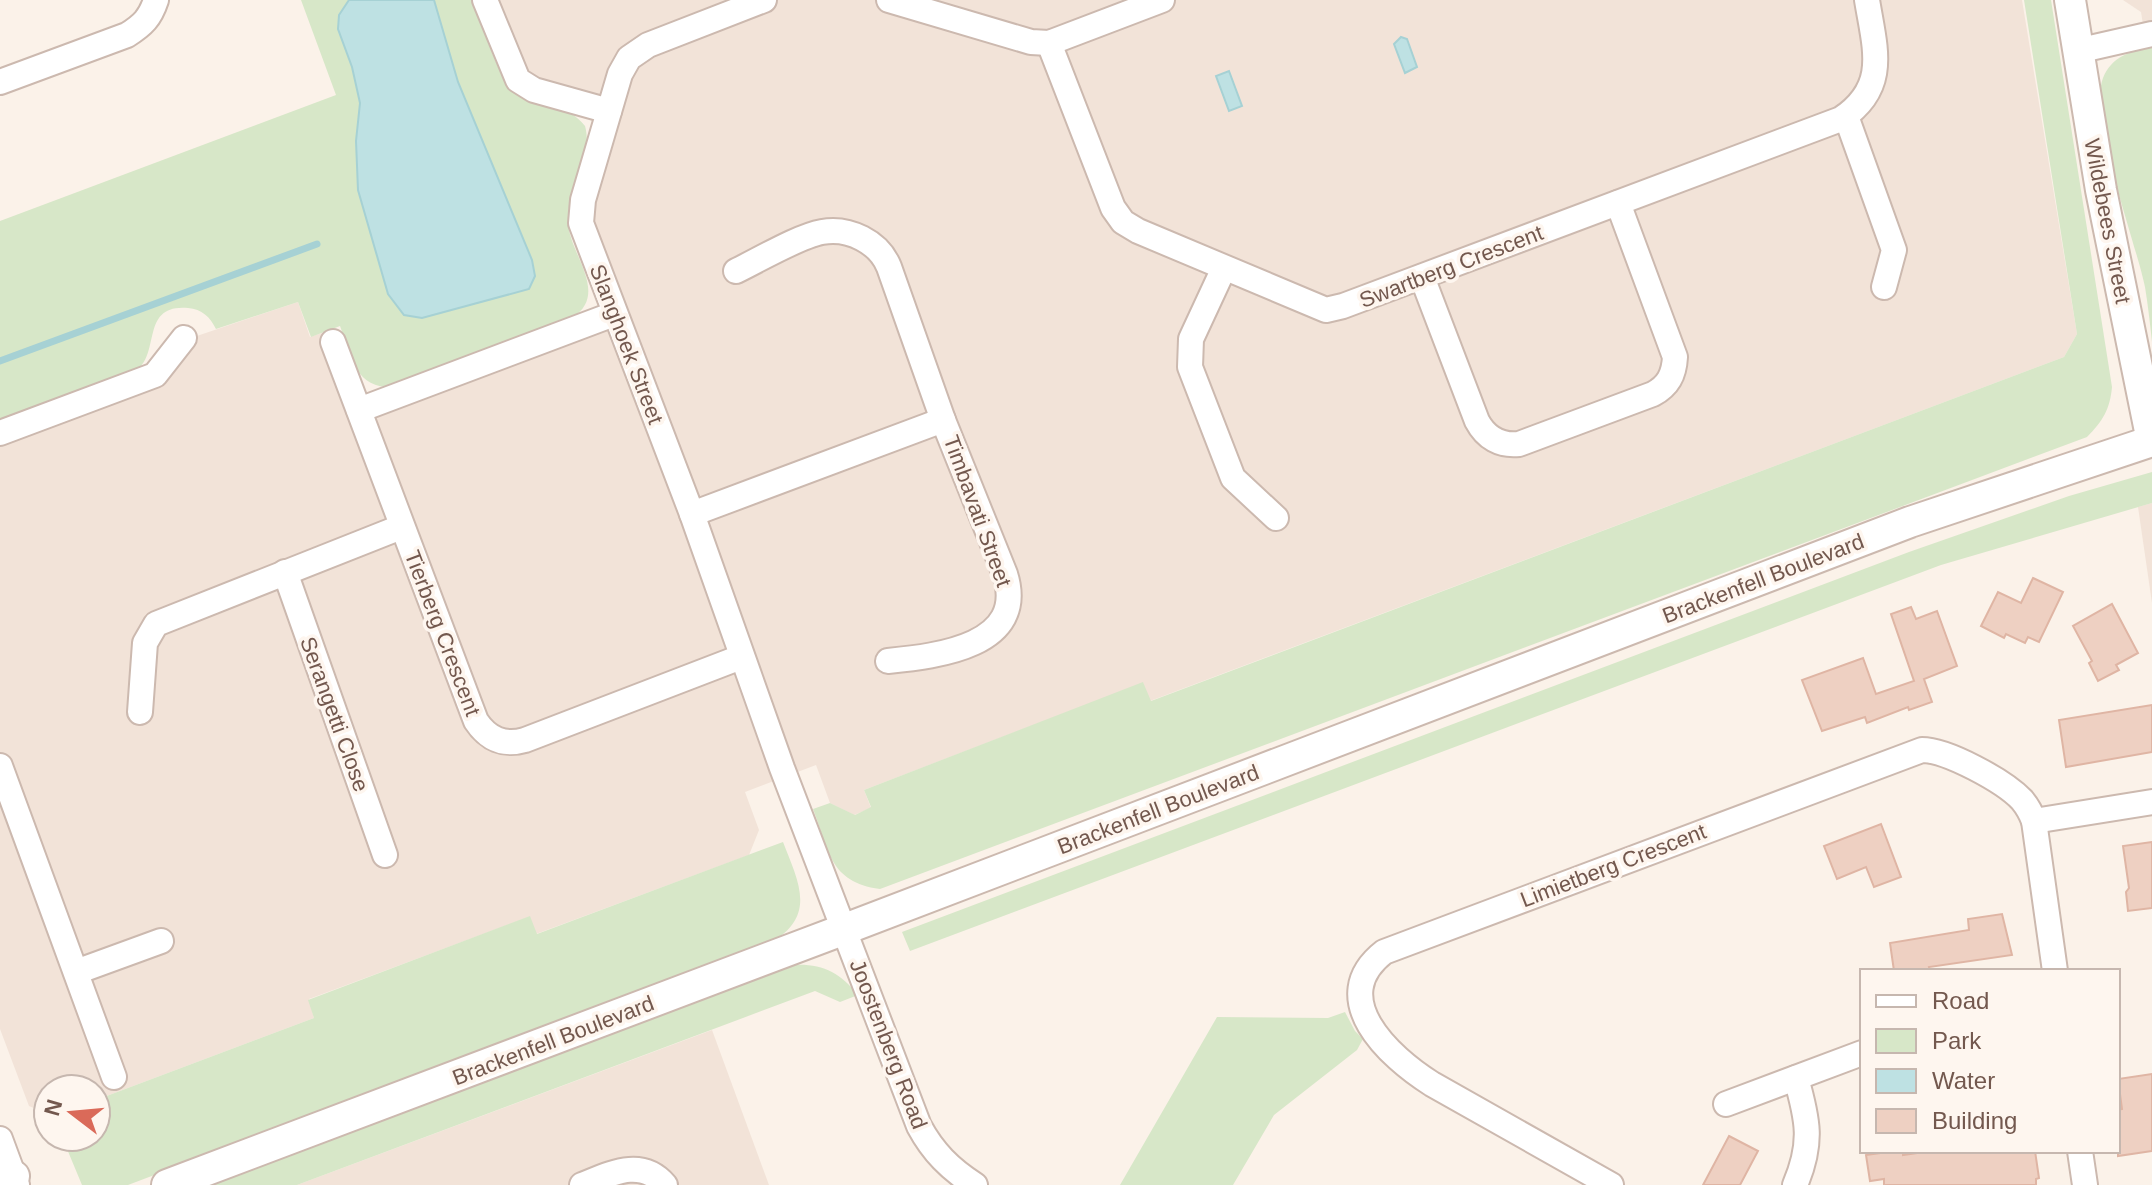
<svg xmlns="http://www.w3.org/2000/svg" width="2152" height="1185" viewBox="0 0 2152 1185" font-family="Helvetica,sans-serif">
  <rect width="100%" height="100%" fill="#fbf2e9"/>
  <g fill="#f2e3d8">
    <polygon points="487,0 2022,0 2077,334 2064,357 1150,701 1143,683 864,790 871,808 854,815 830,803 816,765 745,792 759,830 749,855 536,934 529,917 309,999 314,1018 96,1100 96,1089 48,1089 48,1114 29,1106 0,1029 0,435 156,377 185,340 298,302 310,337 328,331 358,412 616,316 584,229 611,110 535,88"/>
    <polygon points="2123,0 2152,0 2152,36 2145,37 2141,12"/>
    <polygon points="2152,503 2152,603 2138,507"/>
    <polygon points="712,1030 769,1185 297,1185"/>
  </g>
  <g fill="#d7e7c8">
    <path d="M 301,0 L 474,0 C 483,25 497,81 519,95 C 540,108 569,104 585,126 C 594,158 566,190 568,223 C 570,255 610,294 572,318 L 386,387 C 354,385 350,352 340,326 L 311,337 L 298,302 L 216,329 C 210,317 202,309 188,308 C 141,304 160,351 138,369 L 0,421 L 0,221 L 336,95 Z"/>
    <path d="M 2024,0 L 2051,0 L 2112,387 C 2110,409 2103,421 2087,437 L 880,889 C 829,882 829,850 813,809 L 830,803 L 855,815 L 871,807 L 864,790 L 1143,682 L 1151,701 L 2064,357 L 2077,334 Z"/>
    <path d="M 2152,47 L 2152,342 C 2150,324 2148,305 2145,287 C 2136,243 2088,114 2103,78 C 2112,56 2131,51 2152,47 Z"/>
    <polygon points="2152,472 2152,503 1941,565 910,951 902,932 1909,552 2069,496"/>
    <path d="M 783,842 C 797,879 817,913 775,940 L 128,1185 L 82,1185 L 62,1137 L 96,1137 L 96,1100 L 314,1018 L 308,1000 L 530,916 L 537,934 Z"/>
    <path d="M 792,965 C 821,963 840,972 858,995 L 840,1002 L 815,991 L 297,1185 L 206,1185 Z"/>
    <polygon points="1345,1012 1355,1031 1363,1039 1357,1050 1274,1115 1233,1185 1120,1185 1217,1017 1328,1018"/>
  </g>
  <g fill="#bee1e3" stroke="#a6d1d4" stroke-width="2">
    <polygon points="349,0 434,0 458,82 532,260 535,276 529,289 422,318 404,315 388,294 358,190 356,141 360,103 352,67 338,29 339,15"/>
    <polygon points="1401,37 1407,39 1417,67 1405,73 1394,44"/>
    <polygon points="1229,71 1242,106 1229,111 1216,76"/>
  </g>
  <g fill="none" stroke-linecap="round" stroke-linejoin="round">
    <polyline stroke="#a6d1d4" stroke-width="7" points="0,361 317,244"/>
  </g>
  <g fill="#eed0c2" stroke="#dfb5a4" stroke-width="2">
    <polygon points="2033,578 2063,592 2039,642 2028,637 2025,643 2006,634 2004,638 1981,626 1998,592 2021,603"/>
    <polygon points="2112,604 2138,653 2116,665 2119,670 2098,681 2089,663 2092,661 2073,626"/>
    <polygon points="1911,607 1916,619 1937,611 1957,666 1924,679 1932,702 1909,710 1908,707 1867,723 1865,717 1822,731 1802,680 1863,658 1876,694 1914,681 1891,614"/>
    <polygon points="2152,705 2152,752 2066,767 2059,720"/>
    <polygon points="1881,824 1901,877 1874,887 1866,867 1837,879 1824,846"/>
    <polygon points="2152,842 2152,908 2128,911 2126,892 2129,888 2123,846"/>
    <polygon points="2002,914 2012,955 1929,967 1930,971 1894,971 1890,943 1969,930 1968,919"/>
    <polygon points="2152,1074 2152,1151 2118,1156 2118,1110 2122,1109 2118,1079"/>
    <polygon points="1729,1136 1758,1151 1740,1185 1703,1185"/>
    <polygon points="1895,1151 1903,1151 1903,1155 1931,1151 2035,1151 2039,1178 2036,1179 2036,1185 1884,1185 1884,1179 1870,1181 1866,1155"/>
  </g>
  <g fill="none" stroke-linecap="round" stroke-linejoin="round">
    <g stroke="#ccb9af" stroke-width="28">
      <g id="minor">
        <polyline points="485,0 518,80 534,90 609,111"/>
        <path d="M 764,0 L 648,45 L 629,58 L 620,74 L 583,200 L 581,223 L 692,514 L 782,768 L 919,1126 C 933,1152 950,1169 975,1185"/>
        <polyline points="889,0 1031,42 1049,43 1162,0"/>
        <path d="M 1049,43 L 1113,208 L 1123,222 L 1138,231 L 1326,310 L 1343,306 L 1841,119 C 1889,87 1875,49 1867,0"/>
        <polyline points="2077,51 2152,34"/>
        <path d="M 0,82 L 127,35 C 143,25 150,18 156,0"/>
        <polyline points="1846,116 1894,250 1884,287"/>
        <polyline points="1224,268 1191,339 1190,367 1233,478 1276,518"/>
        <path d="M 736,271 C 759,260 799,236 822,232 C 849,227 879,242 889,267 L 943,420 L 1005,574 C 1028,646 938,656 888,661"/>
        <path d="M 1422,277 L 1477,421 C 1486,438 1500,446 1519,444 L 1653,394 C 1668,386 1674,375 1675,357 L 1618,203"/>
        <path d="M 333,342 L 476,721 C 488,739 504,746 525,740 L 741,657"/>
        <polyline points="359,410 614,314"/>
        <polyline points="0,433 155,375 184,338"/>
        <polyline points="692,514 943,420"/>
        <polyline points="285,572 385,855"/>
        <polyline points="140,712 145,643 156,624 401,527"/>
        <polyline points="0,766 114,1077"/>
        <polyline points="2034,821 2152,802"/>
        <polyline points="76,972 161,941"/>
        <polyline points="1726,1104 1862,1053"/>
        <polyline points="0,1139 17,1185"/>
        <polyline points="2080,1151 2085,1185"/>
        <path d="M 582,1185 C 610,1174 641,1157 665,1185"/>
        <path d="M 1611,1185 L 1432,1084 C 1389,1057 1325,998 1384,952 L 1922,750 C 1947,750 2004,781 2022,800 C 2027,806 2031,813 2034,821 L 2055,971"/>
        <path d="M 1795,1185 C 1813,1143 1808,1120 1796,1078"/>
      </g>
    </g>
    <g stroke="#ccb9af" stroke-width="34">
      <g id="tertiary">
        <polyline points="2070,0 2101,190 2152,441"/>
        <polyline points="9,1185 14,1176"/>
        <polyline points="167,1185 845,929 1910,522 2152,441"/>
      </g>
    </g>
    <use href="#minor" stroke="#fff" stroke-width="24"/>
    <use href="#tertiary" stroke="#fff" stroke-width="30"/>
  </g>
  <g text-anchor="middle" stroke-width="7" stroke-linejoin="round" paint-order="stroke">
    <g font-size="22" fill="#73584e" stroke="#fef6ef">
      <text transform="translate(2108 221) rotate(79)" y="8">Wildebees Street</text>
      <text transform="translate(1451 266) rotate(-21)" y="8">Swartberg Crescent</text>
      <text transform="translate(627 344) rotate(69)" y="8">Slanghoek Street</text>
      <text transform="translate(978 511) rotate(70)" y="8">Timbavati Street</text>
      <text transform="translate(1763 578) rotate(-21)" y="8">Brackenfell Boulevard</text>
      <text transform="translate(443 633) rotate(69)" y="8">Tierberg Crescent</text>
      <text transform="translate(335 714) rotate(70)" y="8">Serangetti Close</text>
      <text transform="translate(1158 809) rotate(-21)" y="8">Brackenfell Boulevard</text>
      <text transform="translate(1613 865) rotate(-21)" y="8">Limietberg Crescent</text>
      <text transform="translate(553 1040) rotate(-21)" y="8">Brackenfell Boulevard</text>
      <text transform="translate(889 1044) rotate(69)" y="8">Joostenberg Road</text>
    </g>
  </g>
  <rect x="1860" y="969" width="260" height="184" fill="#fef6ef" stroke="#c6b7af" stroke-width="2"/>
  <rect x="1876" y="995" width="40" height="12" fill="#ffffff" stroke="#c6b7af" stroke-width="2"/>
  <text x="1932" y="1009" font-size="24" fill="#73584e">Road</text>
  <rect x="1876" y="1029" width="40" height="24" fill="#d7e7c8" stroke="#c6b7af" stroke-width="2"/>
  <text x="1932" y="1049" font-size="24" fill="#73584e">Park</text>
  <rect x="1876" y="1069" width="40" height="24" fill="#bee1e3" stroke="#c6b7af" stroke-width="2"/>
  <text x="1932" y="1089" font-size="24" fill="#73584e">Water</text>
  <rect x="1876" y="1109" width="40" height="24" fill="#eed0c2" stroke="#c6b7af" stroke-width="2"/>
  <text x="1932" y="1129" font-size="24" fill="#73584e">Building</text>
  <g transform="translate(72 1113) rotate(286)"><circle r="38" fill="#fef6ef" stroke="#c6b7af" stroke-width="2"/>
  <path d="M0-6L14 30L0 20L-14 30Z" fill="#da6a59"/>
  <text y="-12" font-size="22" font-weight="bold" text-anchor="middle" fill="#73584e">N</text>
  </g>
</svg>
